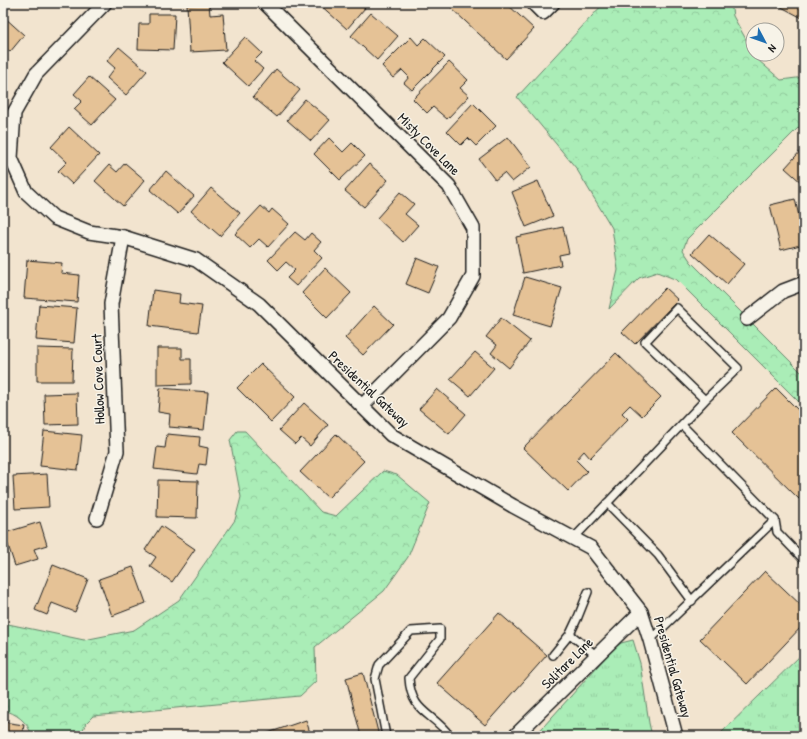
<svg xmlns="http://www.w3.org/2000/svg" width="807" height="739" viewBox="0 0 807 739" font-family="'Patrick Hand',sans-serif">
  <defs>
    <pattern id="grass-tufts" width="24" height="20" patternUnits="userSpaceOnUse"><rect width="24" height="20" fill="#aaedb7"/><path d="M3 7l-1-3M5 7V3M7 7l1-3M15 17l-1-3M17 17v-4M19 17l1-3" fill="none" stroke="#92cb9d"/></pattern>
    <pattern id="forest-crowns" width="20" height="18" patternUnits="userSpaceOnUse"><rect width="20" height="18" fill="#aaedb7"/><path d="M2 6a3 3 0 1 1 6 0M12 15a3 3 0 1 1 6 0" fill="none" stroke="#92cb9d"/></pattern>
  </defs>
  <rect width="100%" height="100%" fill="#f2e4cf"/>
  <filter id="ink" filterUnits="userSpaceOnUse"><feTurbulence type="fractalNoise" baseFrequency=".025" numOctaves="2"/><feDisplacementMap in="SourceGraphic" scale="8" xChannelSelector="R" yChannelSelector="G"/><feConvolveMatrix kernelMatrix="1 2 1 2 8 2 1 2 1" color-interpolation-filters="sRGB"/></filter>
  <g filter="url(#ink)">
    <g fill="url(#grass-tufts)" stroke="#63846a">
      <polygon points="633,640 640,663 649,723 652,736 535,736 613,649 621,643"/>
      <polygon points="804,652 804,736 718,736"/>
    </g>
    <g fill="url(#forest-crowns)" stroke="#63846a">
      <polygon points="604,3 731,3 733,16 753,52 753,54 754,54 758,60 781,80 804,77 804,122 687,239 683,250 691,262 804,375 804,407 677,280 657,272 639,278 609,309 618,270 612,228 576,168 517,97"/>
      <polygon points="3,263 7,409 3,433"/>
      <path d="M 237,431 L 245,431 L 321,512 L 336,516 L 383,471 L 397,475 L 430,503 L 408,557 L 384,591 L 315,647 L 316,681 L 300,696 L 93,716 L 86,723 L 80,736 L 32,736 C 28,722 16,713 3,710 L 3,619 L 8,624 L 84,640 L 134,630 L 179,600 L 235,520 L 241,497 L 230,440 Z"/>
    </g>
    <g fill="#e5c296" stroke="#1c1c1c">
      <polygon points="318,3 360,3 365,8 347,29"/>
      <polygon points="455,3 506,3 534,29 506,59 451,8"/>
      <polygon points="774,3 804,3 804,19"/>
      <polygon points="209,4 210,15 223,14 226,50 190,52 187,5"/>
      <polygon points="371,13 398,36 377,60 351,36"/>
      <polygon points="149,14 175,14 173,50 138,49 139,24 149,24"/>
      <polygon points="3,16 24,35 10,52 3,46"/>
      <polygon points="245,37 262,53 254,61 263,69 248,86 222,62"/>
      <polygon points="411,37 418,45 425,38 445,57 412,90 404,83 409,77 402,70 393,78 382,66"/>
      <polygon points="119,47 147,71 126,95 107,78 115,68 107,61"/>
      <polygon points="449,62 468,80 460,88 469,96 447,119 433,107 427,113 413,99"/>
      <polygon points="276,69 300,90 277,117 253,97"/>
      <polygon points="89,77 115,100 92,125 74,109 82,101 74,94"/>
      <polygon points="305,99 330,120 311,141 287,120"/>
      <polygon points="473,103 496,126 476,146 468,138 461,145 447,131"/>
      <polygon points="69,127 99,155 72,184 58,171 67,162 51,147"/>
      <polygon points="508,137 531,167 512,182 504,173 495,180 479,159"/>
      <polygon points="329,138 343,152 352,143 365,156 340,180 314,154"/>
      <polygon points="804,147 804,183 803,184 785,168"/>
      <polygon points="125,163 145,180 123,206 95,181 109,165 117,172"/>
      <polygon points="369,164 388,180 364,207 345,191"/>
      <polygon points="166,171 194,196 178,214 150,190"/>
      <polygon points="538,181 553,216 526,227 512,192"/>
      <polygon points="211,188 240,213 220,236 191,211"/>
      <polygon points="400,192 414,204 405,214 418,225 403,242 377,218"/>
      <polygon points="795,199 804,238 804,244 781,250 770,205"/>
      <polygon points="261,206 269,213 272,209 289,224 268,247 259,239 250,248 235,234"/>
      <polygon points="563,227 569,253 559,255 561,265 523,273 516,237"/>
      <polygon points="295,232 305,240 311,233 321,242 314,250 322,258 296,286 287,278 295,270 286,262 278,270 268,260"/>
      <polygon points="709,234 744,264 727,284 692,253"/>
      <polygon points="417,258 439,267 428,293 406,284"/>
      <polygon points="27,260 62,263 61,273 79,275 77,302 24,298"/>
      <polygon points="325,268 351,293 327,318 302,293"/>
      <polygon points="525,277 562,288 550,326 513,315"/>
      <polygon points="665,288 678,300 635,344 622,332"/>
      <polygon points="153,290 180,294 179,303 202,306 198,332 149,326"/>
      <polygon points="39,305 77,308 74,343 36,340"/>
      <polygon points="374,306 393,324 363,355 345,338"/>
      <polygon points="501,318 530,341 509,368 491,353 497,345 486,337"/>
      <polygon points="37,348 73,349 72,381 37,381"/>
      <polygon points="157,348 182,348 182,359 191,359 191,384 157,385"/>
      <polygon points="475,352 494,368 470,396 450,379"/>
      <polygon points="616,353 661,397 642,416 630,405 622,413 628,419 590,458 584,451 576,460 587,471 568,491 523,448"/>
      <polygon points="261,364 295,397 271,422 237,388"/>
      <polygon points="160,388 208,392 204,430 169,427 170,414 158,412"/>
      <polygon points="776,388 804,416 804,495 799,499 732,433"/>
      <polygon points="437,389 466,414 449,434 419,409"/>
      <polygon points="77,393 78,424 45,425 44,394"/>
      <polygon points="304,403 328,425 310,446 301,438 295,444 279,430"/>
      <polygon points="44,431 82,435 78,470 40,466"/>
      <polygon points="167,434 200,437 199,446 208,448 206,465 199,464 197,474 154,469 157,447 165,448"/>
      <polygon points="336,434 364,461 328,498 300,472"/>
      <polygon points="47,474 49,507 15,509 13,476"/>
      <polygon points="158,480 198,481 197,518 157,517"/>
      <polygon points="40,522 47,545 34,549 38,559 15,566 4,533"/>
      <polygon points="161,526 195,549 172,582 150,566 156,557 145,550"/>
      <polygon points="53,565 88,579 75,612 52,603 47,615 35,610"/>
      <polygon points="133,567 146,603 112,616 99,579"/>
      <polygon points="765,571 804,608 804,624 747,684 700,639"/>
      <polygon points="499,613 547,655 485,725 437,683"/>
      <polygon points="363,673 379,736 361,736 346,678"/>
      <polygon points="306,720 311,736 259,736"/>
      <polygon points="3,722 24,725 22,736 3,736"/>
    </g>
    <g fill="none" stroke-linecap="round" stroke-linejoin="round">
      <g stroke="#1c1c1c" stroke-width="10">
        <g id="service">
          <polyline points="682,425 775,520 777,532 804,560"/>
          <polyline points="607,503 658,555 692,601"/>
          <polyline points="573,539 705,400 645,342 677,308 738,368 705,400"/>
          <polyline points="570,634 597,656"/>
          <polyline points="650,640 775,520"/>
          <polyline points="553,655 570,634 578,617 588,592"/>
          <path d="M 386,736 L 375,679 L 379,665 L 411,631 L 440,629 L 440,639 L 409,678 C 411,713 432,712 450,736"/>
        </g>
      </g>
      <g stroke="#1c1c1c" stroke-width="16">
        <g id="minor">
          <polyline points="105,3 36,74 14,113 11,158 26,192 54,218 89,232 123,237 196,260 259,304 391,435 513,506 591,548 641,612 650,640 676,736"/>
          <polyline points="265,3 449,186 473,228 473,276 449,318 362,406"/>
          <polyline points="533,3 543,13 553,3"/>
          <polyline points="747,319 783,291 804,283"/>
          <polyline points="97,518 117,451 111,304 123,237"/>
          <polyline points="515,736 641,612"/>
        </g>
      </g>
      <use href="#service" stroke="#f7f3e8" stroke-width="7"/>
      <use href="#minor" stroke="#f7f3e8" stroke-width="13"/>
    </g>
  </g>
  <g text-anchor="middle" stroke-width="3" stroke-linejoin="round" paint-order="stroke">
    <g font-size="14" fill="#1c1c1c" stroke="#f7f3e8">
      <text transform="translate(429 144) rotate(45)" y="5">Misty Cove Lane</text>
      <text transform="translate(98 379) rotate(-92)" y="5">Hollow Cove Court</text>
      <text transform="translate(369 389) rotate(43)" y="5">Presidential Gateway</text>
      <text transform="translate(567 663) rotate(-45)" y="5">Solitare Lane</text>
      <text transform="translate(673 667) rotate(74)" y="5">Presidential Gateway</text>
    </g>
  </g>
  <rect width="807" height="739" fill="none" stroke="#f7f3e8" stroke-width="16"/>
  <rect x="8" y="8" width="791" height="723" fill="none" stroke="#1c1c1c" stroke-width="1.5" filter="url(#ink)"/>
  <g transform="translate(765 42) rotate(131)"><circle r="19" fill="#f7f3e8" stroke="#9f9d96"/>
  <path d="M0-3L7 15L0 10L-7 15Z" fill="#1f6fb2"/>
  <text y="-6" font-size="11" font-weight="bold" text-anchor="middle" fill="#1c1c1c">N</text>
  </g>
</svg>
